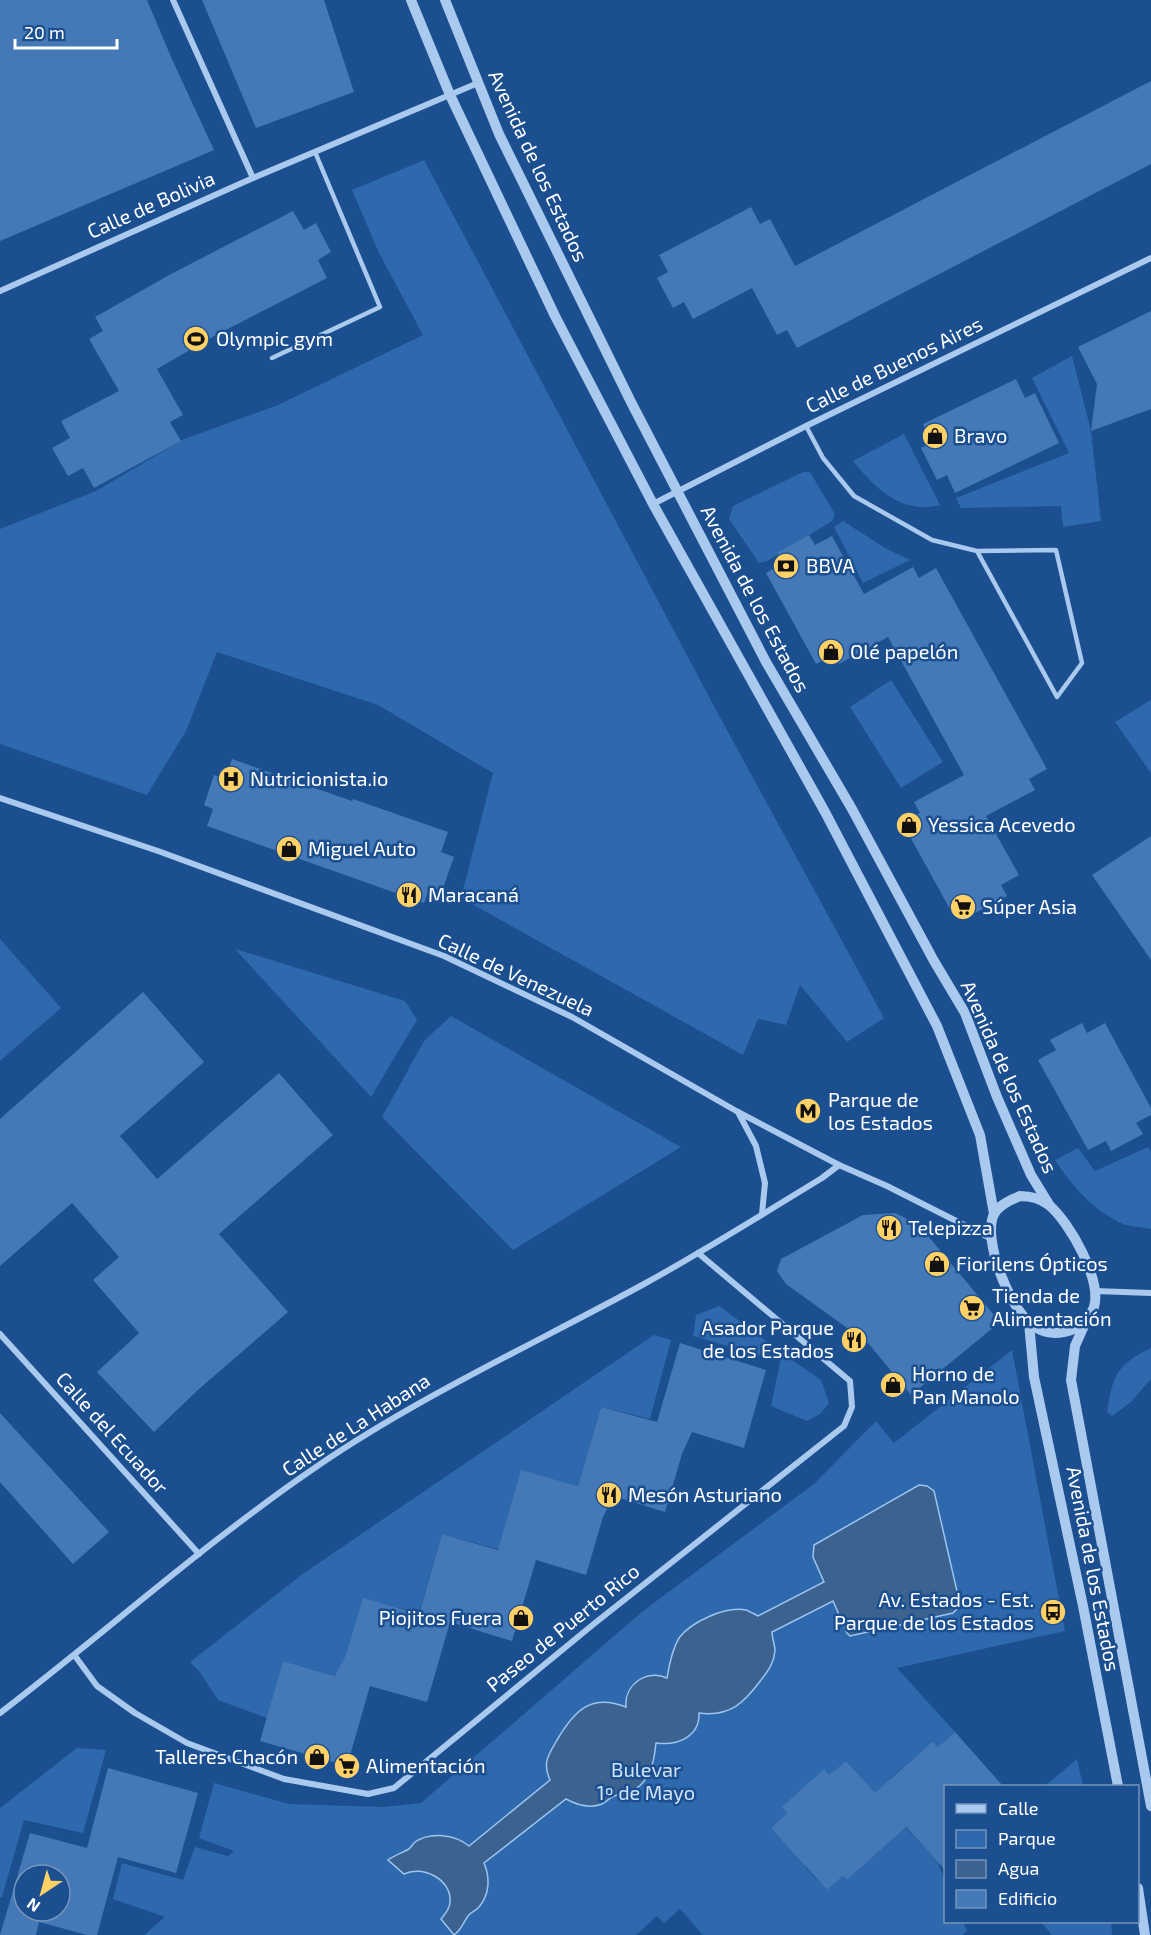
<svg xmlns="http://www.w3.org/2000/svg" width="1151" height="1935" viewBox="0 0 1151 1935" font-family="'Exo 2',sans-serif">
  <rect width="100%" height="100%" fill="#1b4f8f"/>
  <g fill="#2e69ad">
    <polygon points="424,160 715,708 884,1018 847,1042 800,985 786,1025 758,1019 743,1055 461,898 493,773 378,705 217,652 186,731 147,795 0,744 0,529 96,491 184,439 278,405 423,335 379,253 352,190"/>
    <polygon points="1072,356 1091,431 1101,521 1063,527 1061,506 961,508 956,498 1069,453 1032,378"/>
    <path d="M 904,434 L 940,505 C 901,515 875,488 853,461 Z"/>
    <polygon points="803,472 810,472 835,514 832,521 767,561 759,563 729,519 733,506"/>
    <polygon points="843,521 885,548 910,560 863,583 834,527"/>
    <polygon points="891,680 943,762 901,788 850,707"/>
    <polygon points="1151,700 1151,773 1115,722"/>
    <polygon points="0,939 61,1008 0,1061"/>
    <polygon points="235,949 405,1001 417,1020 371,1097"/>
    <polygon points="451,1016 681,1147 513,1250 382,1117 424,1041"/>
    <path d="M 1148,1147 L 1151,1152 L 1151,1229 C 1142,1227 1131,1227 1123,1224 C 1094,1211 1072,1186 1055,1160 L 1078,1148 L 1095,1171 Z"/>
    <polygon points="719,1306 772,1345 769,1358 693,1336 696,1315"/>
    <polygon points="654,1335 671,1340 650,1419 601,1407 578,1486 553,1479 498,1549 442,1534 419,1612 394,1607 340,1677 283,1661 267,1718 218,1700 199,1671 190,1662 304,1573"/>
    <path d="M 1151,1348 L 1151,1379 L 1131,1402 L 1112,1416 L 1107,1412 C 1113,1375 1116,1365 1151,1348 Z"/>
    <polygon points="1012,1350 1065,1631 897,1668 955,1732 938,1747 933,1741 891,1778 880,1800 846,1761 829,1775 824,1770 787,1813 771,1828 826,1848 805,1867 827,1890 843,1876 847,1880 888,1843 901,1823 937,1861 945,1880 946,1922 963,1922 967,1931 962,1935 703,1935 680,1909 664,1923 657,1916 636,1935 144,1935 165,1917 113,1899 122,1863 183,1880 195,1847 228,1856 234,1851 199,1838 214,1783 289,1804 384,1807 421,1803 643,1611 814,1484 876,1421 894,1443"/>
    <polygon points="782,1353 821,1380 829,1403 820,1414 807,1421 771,1406"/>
    <polygon points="77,1748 106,1750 83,1833 24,1820 2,1897 0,1897 0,1808"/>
    <polygon points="1077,1759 1083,1786 1045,1786"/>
    <polygon points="1041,1922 1111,1922 1112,1935 1052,1935"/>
  </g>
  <path fill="#3c6290" stroke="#9cc4f0" stroke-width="1.5" d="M 919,1485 L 927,1486 L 934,1491 L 959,1600 L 958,1608 L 953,1613 L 850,1636 L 847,1633 L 833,1601 L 772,1632 C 772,1638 775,1645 775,1651 C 774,1663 768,1671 761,1680 C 744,1703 730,1717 699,1713 C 700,1737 677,1746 656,1743 C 654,1762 651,1781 632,1791 C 626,1794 619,1794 614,1796 C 609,1798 606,1802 602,1804 C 589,1809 577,1805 566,1799 L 484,1863 C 490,1877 490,1894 479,1907 C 476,1911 470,1912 468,1916 C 463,1923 462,1929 454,1935 L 441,1919 C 445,1914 450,1909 450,1902 C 452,1879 422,1865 404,1874 L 388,1860 C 395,1855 402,1853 409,1849 C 411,1847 413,1844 415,1842 C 431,1831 456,1835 469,1846 L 550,1780 C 542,1761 549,1755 557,1740 C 574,1711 591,1693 626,1707 C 624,1684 647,1669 667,1678 C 669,1665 672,1650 679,1638 C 691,1622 725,1606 746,1610 C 749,1611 754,1614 758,1616 L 824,1582 L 813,1557 L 814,1545 Z"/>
  <g fill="#4478b7" fill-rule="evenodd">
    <polygon points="0,0 147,0 171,57 214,150 0,241"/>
    <polygon points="202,0 324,0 354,92 256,128"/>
    <polygon points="1151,81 1151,164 797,348 787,330 777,335 752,288 693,319 684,302 673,308 657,278 668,272 659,255 751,207 760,224 770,219 795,266"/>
    <polygon points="293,211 304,230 316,223 331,252 318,260 327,278 216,335 157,369 183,415 170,422 181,441 94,488 83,468 68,476 52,448 70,438 61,421 119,391 89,339 103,331 95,317 171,274"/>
    <polygon points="1151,311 1151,409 1091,431 1097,384 1078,347"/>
    <polygon points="1016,379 1025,398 1035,393 1059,443 955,493 947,475 937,480 921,448 932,442 923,424"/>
    <polygon points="809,535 815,545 832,536 864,594 913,567 919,578 936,568 1047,769 1029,779 1035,790 986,816 1019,875 1001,885 1007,896 975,913 970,903 952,913 902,822 920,813 914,802 964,775 888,637 839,664 834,654 816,664 766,573 783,563 777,553"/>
    <polygon points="232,759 352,801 353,799 448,832 441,852 454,857 442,891 430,887 424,903 207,826 213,809 204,805 214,775 225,779"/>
    <polygon points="1151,836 1151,960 1092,875"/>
    <polygon points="143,992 204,1062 120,1136 157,1179 279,1073 333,1135 219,1234 288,1312 199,1389 154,1432 97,1372 139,1333 93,1280 119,1257 72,1203 0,1266 0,1119"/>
    <polygon points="1082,1023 1087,1033 1105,1023 1151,1108 1151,1115 1136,1123 1143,1134 1111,1151 1106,1141 1088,1150 1038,1060 1056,1050 1050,1040"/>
    <polygon points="895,1213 918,1224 1000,1322 911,1395 868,1343 786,1284 777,1271 781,1259 863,1215"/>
    <polygon points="680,1343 766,1370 744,1448 692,1432 682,1454 665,1512 614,1496 603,1517 586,1575 536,1560 512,1641 450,1622 427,1702 370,1686 347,1766 260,1741 283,1661 335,1676 346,1655 363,1598 419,1614 442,1534 498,1550 521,1470 578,1486 601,1407 657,1422"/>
    <polygon points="0,1413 109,1532 73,1564 0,1482"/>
    <polygon points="955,1732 1003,1786 945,1786 945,1870 906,1827 847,1880 843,1876 827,1890 771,1828 787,1813 782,1807 824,1769 829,1775 846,1761 875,1793 933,1741 938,1747"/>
    <path d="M 108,1768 L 198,1793 L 176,1873 L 118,1857 L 97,1935 L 87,1935 L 39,1922 L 36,1935 L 0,1935 L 30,1833 L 87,1848 ZM 24,1875 L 60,1875 L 60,1911 L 24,1911 Z"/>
  </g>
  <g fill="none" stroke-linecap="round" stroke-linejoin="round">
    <g stroke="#a9c9ee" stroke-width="4.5">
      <polyline points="272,358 380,307 315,152"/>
      <polyline points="806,426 823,458 854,496 932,540 977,551 1057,697 1082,663 1056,550 977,551"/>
    </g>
    <g stroke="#a9c9ee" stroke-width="6">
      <polyline points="173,0 253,178"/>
      <polyline points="0,291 253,178 478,83"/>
      <polyline points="653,504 806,426 1151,258"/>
      <polyline points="0,798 158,851 444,956 572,1017 738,1112 839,1165 887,1186 992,1239"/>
      <polyline points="738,1112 756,1146 765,1183 762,1214"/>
      <polyline points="1095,1291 1151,1293"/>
      <polyline points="0,1334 199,1554"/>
      <polyline points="75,1656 97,1686 135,1713 187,1743 284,1779 368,1794 394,1788 595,1623 844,1426 852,1407 850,1381 698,1253"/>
      <path d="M 0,1713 C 106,1632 206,1542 316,1467 C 420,1396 534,1344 644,1284 C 704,1251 763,1214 822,1178 L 839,1165"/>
    </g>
    <g stroke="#a9c9ee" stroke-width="10">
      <polyline points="411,0 450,95 555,316 653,504 825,812 937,1026 980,1135 994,1214"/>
      <polyline points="445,0 499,134 632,404 766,662 852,809 934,961 965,1013 997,1097 1031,1175 1050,1206"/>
      <path d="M 1020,1196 C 1031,1196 1040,1198 1049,1205 C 1070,1223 1102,1280 1094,1307 C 1091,1316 1083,1322 1076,1327 C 1072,1331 1069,1331 1064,1332 C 1051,1335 1039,1331 1030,1323 C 1009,1306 982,1239 994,1214 C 999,1205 1010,1200 1020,1196 Z"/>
      <polyline points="1087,1319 1075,1346 1071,1380 1151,1806"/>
      <polyline points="1029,1323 1034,1377 1083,1606 1118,1786"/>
      <polyline points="1138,1888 1145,1935"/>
    </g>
  </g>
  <defs>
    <g id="stadium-disc" transform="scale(1.35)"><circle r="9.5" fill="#ffd166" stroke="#1b4f8f"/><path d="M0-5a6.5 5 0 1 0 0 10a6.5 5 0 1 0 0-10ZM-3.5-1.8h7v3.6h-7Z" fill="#111"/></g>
    <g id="shop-disc" transform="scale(1.35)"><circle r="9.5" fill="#ffd166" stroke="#1b4f8f"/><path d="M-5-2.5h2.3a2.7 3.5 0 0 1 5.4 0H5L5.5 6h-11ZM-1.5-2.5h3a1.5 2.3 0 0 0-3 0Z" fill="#111"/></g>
    <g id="bank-disc" transform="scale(1.35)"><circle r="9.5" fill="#ffd166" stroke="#1b4f8f"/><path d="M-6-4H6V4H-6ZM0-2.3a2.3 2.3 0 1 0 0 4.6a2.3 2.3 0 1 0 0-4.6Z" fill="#111"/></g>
    <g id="hospital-disc" transform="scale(1.35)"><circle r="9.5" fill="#ffd166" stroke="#1b4f8f"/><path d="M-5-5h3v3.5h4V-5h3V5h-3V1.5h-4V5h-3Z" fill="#111"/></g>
    <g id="restaurant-disc" transform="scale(1.35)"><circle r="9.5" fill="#ffd166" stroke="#1b4f8f"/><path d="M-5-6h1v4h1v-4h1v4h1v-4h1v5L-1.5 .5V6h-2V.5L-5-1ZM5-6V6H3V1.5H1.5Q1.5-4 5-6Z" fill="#111"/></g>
    <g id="supermarket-disc" transform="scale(1.35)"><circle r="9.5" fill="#ffd166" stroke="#1b4f8f"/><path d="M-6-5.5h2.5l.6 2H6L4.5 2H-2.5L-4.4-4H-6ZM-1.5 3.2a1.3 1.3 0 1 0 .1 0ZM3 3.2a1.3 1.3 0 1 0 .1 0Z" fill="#111"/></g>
    <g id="metro-disc" transform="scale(1.35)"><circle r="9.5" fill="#ffd166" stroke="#1b4f8f"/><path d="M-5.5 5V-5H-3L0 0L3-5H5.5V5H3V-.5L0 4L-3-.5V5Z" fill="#111"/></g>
    <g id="bus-disc" transform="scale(1.35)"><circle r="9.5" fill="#ffd166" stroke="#1b4f8f"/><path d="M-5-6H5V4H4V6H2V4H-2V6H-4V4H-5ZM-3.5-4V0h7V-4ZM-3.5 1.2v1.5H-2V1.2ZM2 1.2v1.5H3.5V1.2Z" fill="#111"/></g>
  </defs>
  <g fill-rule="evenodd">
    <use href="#stadium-disc" x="196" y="339"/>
    <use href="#shop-disc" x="935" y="436"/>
    <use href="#bank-disc" x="786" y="566"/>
    <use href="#shop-disc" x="831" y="652"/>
    <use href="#hospital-disc" x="231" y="779"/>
    <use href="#shop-disc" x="909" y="825"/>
    <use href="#shop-disc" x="289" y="849"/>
    <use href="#restaurant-disc" x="409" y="895"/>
    <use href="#supermarket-disc" x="963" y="907"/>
    <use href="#metro-disc" x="808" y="1111"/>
    <use href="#restaurant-disc" x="889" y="1228"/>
    <use href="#shop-disc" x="937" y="1264"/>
    <use href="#supermarket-disc" x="972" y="1308"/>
    <use href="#restaurant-disc" x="854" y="1340"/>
    <use href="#shop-disc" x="893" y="1385"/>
    <use href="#restaurant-disc" x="609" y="1495"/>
    <use href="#bus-disc" x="1053" y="1612"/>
    <use href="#shop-disc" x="521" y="1618"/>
    <use href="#shop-disc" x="317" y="1757"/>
    <use href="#supermarket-disc" x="347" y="1766"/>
  </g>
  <g text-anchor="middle" stroke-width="5" stroke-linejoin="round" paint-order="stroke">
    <g font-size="20" fill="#fff" stroke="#1b4f8f">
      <text transform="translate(538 166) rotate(65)" y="7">Avenida de los Estados</text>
      <text transform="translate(151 205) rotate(-24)" y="7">Calle de Bolivia</text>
      <text transform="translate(894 365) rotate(-26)" y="7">Calle de Buenos Aires</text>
      <text transform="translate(755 599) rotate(62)" y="7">Avenida de los Estados</text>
      <text transform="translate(516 975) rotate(25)" y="7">Calle de Venezuela</text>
      <text transform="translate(1009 1077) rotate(66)" y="7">Avenida de los Estados</text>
      <text transform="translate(356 1425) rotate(-33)" y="7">Calle de La Habana</text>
      <text transform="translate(112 1433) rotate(48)" y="7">Calle del Ecuador</text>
      <text transform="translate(1093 1569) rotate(79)" y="7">Avenida de los Estados</text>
      <text transform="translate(563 1628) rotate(-39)" y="7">Paseo de Puerto Rico</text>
    </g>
    <g font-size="20" fill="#fff" stroke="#1b4f8f" text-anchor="start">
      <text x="216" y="346">Olympic gym</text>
      <text x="954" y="443">Bravo</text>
      <text x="806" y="573">BBVA</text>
      <text x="850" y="659">Olé papelón</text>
      <text x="250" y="786">Nutricionista.io</text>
      <text x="928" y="832">Yessica Acevedo</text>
      <text x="308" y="856">Miguel Auto</text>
      <text x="428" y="902">Maracaná</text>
      <text x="982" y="914">Súper Asia</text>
      <text x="828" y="1107">Parque de<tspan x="828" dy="23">los Estados</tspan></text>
      <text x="908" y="1235">Telepizza</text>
      <text x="956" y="1271">Fiorilens Ópticos</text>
      <text x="992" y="1303">Tienda de<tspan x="992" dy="23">Alimentación</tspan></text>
      <text x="834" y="1335" text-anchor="end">Asador Parque<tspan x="834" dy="23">de los Estados</tspan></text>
      <text x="912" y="1381">Horno de<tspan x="912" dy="23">Pan Manolo</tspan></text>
      <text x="628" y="1502">Mesón Asturiano</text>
      <text x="1034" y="1607" text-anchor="end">Av. Estados - Est.<tspan x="1034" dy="23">Parque de los Estados</tspan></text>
      <text x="502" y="1625" text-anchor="end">Piojitos Fuera</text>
      <text x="298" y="1764" text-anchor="end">Talleres Chacón</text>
      <text x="366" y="1773">Alimentación</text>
    </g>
    <g font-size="20" fill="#cfe3fa" stroke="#1b4f8f">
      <text x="646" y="1777">Bulevar<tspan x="646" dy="23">1º de Mayo</tspan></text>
    </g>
  </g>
  <rect x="944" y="1785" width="195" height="138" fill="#1b4f8f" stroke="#7695bc" stroke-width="1.5"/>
  <rect x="956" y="1804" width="30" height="9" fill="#a9c9ee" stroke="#7695bc" stroke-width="1.5"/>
  <text x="998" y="1815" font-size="18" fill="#ffffff">Calle</text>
  <rect x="956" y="1830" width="30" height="18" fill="#2e69ad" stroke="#7695bc" stroke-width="1.5"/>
  <text x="998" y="1845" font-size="18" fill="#ffffff">Parque</text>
  <rect x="956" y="1860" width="30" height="18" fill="#3c6290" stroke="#7695bc" stroke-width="1.5"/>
  <text x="998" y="1875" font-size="18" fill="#ffffff">Agua</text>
  <rect x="956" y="1890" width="30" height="18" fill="#4478b7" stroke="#7695bc" stroke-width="1.5"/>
  <text x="998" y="1905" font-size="18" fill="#ffffff">Edificio</text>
  <g transform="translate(42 1893) rotate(216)"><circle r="28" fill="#1b4f8f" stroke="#7695bc" stroke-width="1.5"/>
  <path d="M0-4.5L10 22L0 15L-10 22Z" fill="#ffd166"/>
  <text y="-9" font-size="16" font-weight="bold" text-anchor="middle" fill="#ffffff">N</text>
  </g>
  <path d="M15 39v9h102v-9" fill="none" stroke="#ffffff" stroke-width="3"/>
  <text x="24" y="39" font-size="18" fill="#ffffff" stroke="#1b4f8f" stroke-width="4.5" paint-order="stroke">20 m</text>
</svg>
